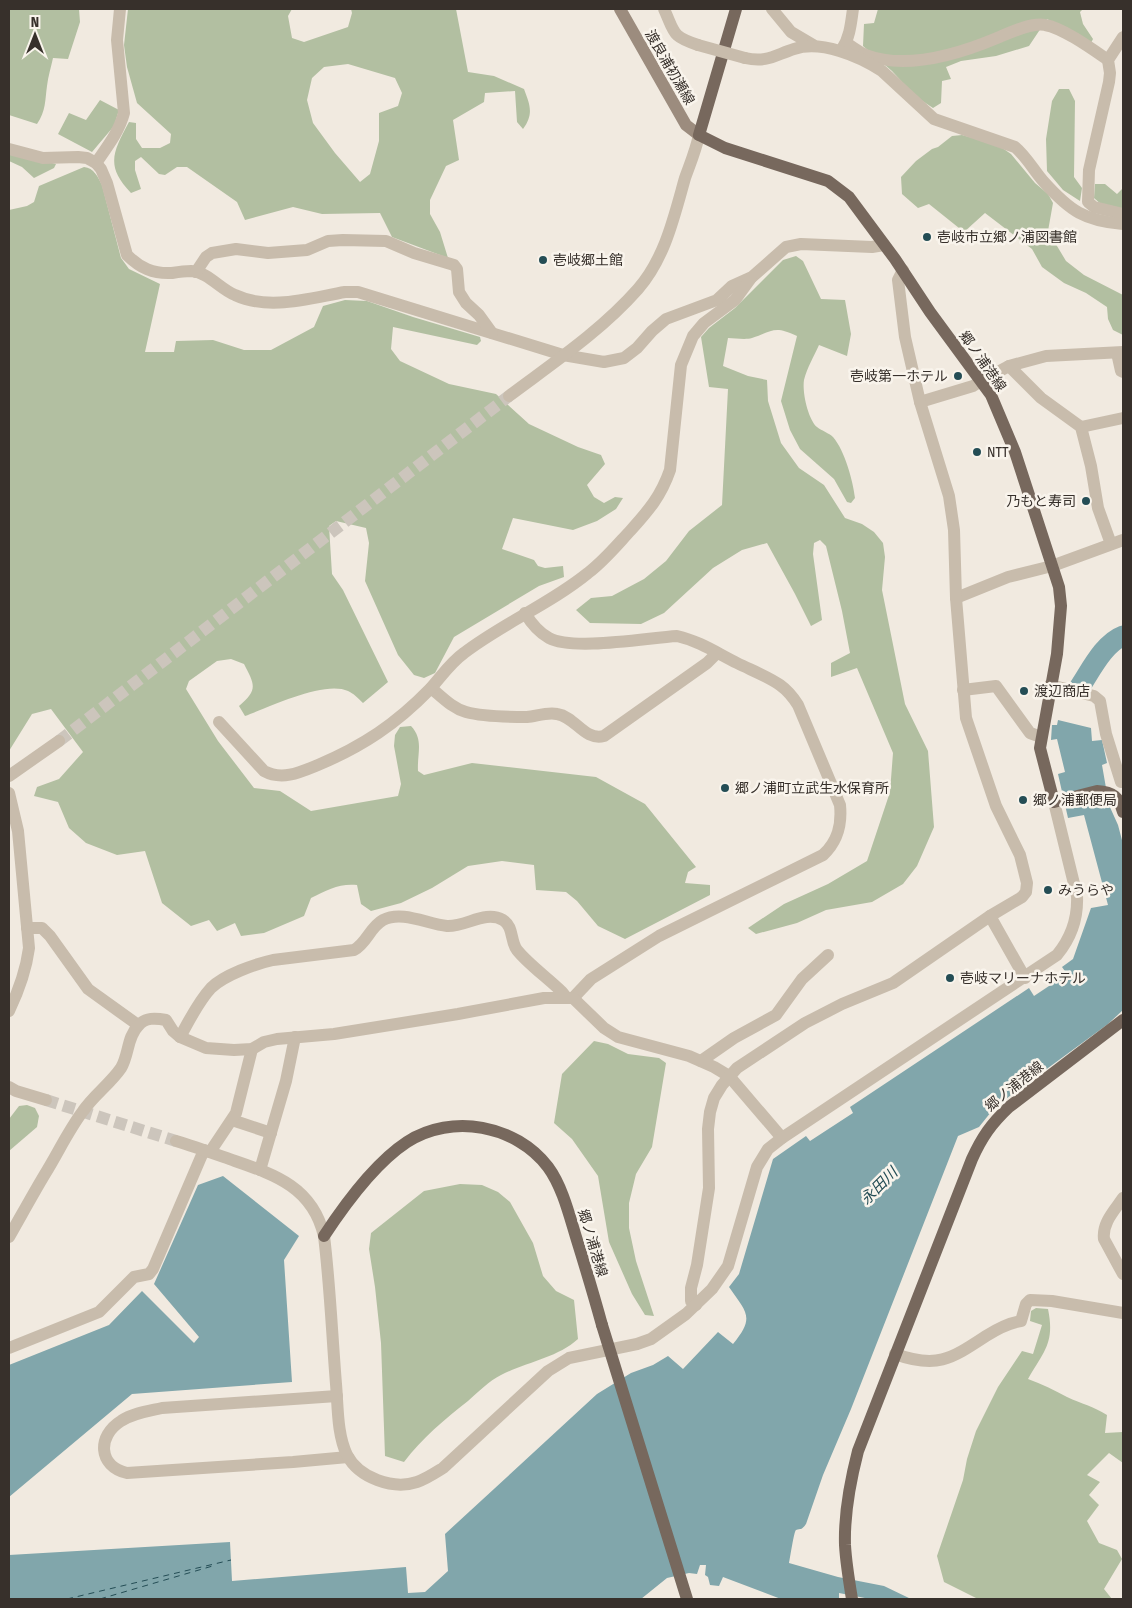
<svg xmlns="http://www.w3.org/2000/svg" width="1132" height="1608" viewBox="0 0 1132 1608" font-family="'Fira Sans Condensed','Noto Sans JP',sans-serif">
  <rect width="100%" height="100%" fill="#f1eae0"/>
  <g fill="#b2bfa1" fill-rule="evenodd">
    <path d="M 9,9 L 79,9 L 80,22 L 68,59 L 53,58 C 51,67 48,77 47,86 C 45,100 46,111 37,124 L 9,115 Z"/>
    <path d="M 128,9 L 292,9 L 288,16 L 292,38 L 304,42 L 348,27 L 352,13 L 351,9 L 456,9 L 468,72 L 494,76 L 524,89 C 530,105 534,114 523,129 L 517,122 L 515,91 L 485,93 L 484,102 L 453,120 L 459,160 L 446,166 L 430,200 L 430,214 L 440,232 L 448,258 L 392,237 L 380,213 L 322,214 L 293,207 L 245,220 L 237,202 L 187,167 L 177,167 L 165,175 L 159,174 L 141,157 L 135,161 L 135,170 L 141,189 L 131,193 C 105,166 113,152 129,122 L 136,123 L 136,139 L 142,148 L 160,148 L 170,143 L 171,134 L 137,103 L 127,67 L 124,45 ZM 348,64 L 395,78 L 402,93 L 398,106 L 379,113 L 379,141 L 370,174 L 360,182 L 335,153 L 313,123 L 307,100 L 312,78 L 324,67 Z"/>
    <polygon points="878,9 1083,9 1080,12 1083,24 1093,39 1091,43 1047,19 1029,46 996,56 961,61 946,67 951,79 942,81 941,103 933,108 915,96 892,71 863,46 864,24 874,23"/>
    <polygon points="1059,89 1069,89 1075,101 1074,177 1082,188 1080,201 1063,190 1047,171 1046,139 1052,101"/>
    <polygon points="100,100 119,110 114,126 92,152 58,134 69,113 86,120"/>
    <polygon points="962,135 998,145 1011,154 1035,183 1048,194 1053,203 1048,231 1066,261 1084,275 1123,295 1123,335 1113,330 1108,319 1107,307 1086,293 1064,283 1042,267 1032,249 985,213 964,232 929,204 918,208 902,194 901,177 916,161 932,149 938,147 952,136"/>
    <polygon points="9,152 56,164 54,168 34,178 22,167 9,161"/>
    <path d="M 84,167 C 94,168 98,177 102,185 L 121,258 L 129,269 L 160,284 L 145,352 L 174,352 L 176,341 L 213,340 L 244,350 L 271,350 L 314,327 L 323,306 L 345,300 L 367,301 L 413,317 L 480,337 L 481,341 L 477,345 L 393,327 L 391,349 L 400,361 L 449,384 L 496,394 L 529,424 L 578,447 L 601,455 L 605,464 L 587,485 L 594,497 L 604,503 L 615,497 L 623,498 L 616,509 L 597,521 L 573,530 L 513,518 L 502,549 L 534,560 L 538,566 L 545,568 L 563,566 L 564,577 L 539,586 L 454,637 L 435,673 L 424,678 L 414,675 L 398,655 L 365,581 L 369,543 L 366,528 L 336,521 L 329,526 L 332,574 L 343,590 L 388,682 L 363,703 C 359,699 353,693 348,691 C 325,680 269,707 245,716 L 239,706 C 258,690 255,685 244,664 L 231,659 L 217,661 L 189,681 L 186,689 L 218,741 L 254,788 L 280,791 L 311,811 L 398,796 L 401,784 L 394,746 L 395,735 L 400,727 L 411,726 C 424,740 417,753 418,771 L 424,775 L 472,763 L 596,777 L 645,804 L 696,867 L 688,872 L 685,883 L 710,885 L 710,895 L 625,939 L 598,926 L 577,901 L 566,892 L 536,890 L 534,865 L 502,861 L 468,866 L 432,888 L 401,903 L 371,911 L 361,904 L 357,885 C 340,883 327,890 311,898 L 304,916 L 264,933 L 241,936 L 235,923 L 217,931 L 209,920 L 191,926 L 162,903 L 145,851 L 117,855 L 86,843 L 69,828 L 58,802 L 34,796 L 37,787 L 59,779 L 83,752 L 51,709 L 32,714 L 9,751 L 9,210 L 27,206 L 34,202 L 39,186 Z"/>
    <polygon points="1095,184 1105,184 1117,194 1123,188 1123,209 1102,205 1094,198"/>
    <path d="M 796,256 L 803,261 L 821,299 L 845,300 L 851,334 L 847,356 L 819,345 C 814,356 807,368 804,380 C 802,392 808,419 817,427 C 822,431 829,433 833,437 C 845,451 853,481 855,498 L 851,503 L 847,502 L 834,479 L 800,449 L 790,430 L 781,401 L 797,336 C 774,325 773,331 752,338 C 745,340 735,338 728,338 L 723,366 L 748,376 L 767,380 L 768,401 L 781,443 L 799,468 L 824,485 L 845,518 L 862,524 L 874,532 L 883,543 L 885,557 L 882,590 L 905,704 L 928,751 L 934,827 L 917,866 L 903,884 L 872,902 L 826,910 L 797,923 L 756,934 L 748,928 L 784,904 L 828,884 L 867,861 L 890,792 L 893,753 L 857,668 L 831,677 L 831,663 L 850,653 L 842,611 L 826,546 L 820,540 L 814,543 L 813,554 L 822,620 L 811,626 L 795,594 L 767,543 L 742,550 L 713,568 L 664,613 L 641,624 L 590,623 L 576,610 L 591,598 L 612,596 L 644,579 L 666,561 L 689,531 L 722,505 L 728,389 L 709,387 L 701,337 L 709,328 L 735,308 L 783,260 Z"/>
    <polygon points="594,1041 608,1044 628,1054 659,1058 666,1063 652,1147 636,1174 629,1203 629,1228 636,1261 654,1316 645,1315 632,1294 609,1242 598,1176 572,1139 554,1123 562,1074"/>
    <polygon points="27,1105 35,1108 39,1116 37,1127 9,1151 9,1119 19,1106"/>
    <path d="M 460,1184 L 482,1185 L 498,1192 L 510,1202 L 533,1243 L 543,1276 L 556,1291 L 574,1300 L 578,1339 C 557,1358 526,1362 501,1375 C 489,1381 478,1392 468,1401 C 445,1419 422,1438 404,1462 L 385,1456 L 381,1343 L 375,1287 L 369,1249 L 371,1233 L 424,1191 Z"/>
    <path d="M 1036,1308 L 1048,1309 C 1055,1343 1044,1351 1028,1379 C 1042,1384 1054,1390 1067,1397 C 1082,1404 1093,1406 1107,1415 L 1105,1433 L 1123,1432 L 1123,1463 L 1109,1453 L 1087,1475 L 1100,1482 L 1089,1495 L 1099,1505 L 1087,1521 L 1099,1543 L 1117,1550 L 1122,1559 L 1104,1589 L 1112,1599 L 978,1599 L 944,1582 L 937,1556 L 963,1480 L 967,1459 L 976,1431 L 998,1387 L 1022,1351 L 1033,1354 L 1042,1325 L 1030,1321 L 1031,1311 Z"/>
  </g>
  <g fill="#81a6ab">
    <path d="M 1058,720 L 1091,728 L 1092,741 L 1102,740 L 1107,763 L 1102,765 L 1109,805 L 1118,825 L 1123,844 L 1123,1010 L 1108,1024 L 995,1107 L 979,1127 L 958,1136 L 851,1409 L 823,1475 L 806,1524 C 801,1531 801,1528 796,1530 C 794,1531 790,1559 789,1563 L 838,1577 L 884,1586 L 911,1599 L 870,1599 L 839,1593 L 839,1599 L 781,1599 L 723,1577 L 719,1586 L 710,1585 L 708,1577 L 705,1575 L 706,1565 L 700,1565 L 697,1574 L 689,1573 L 667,1578 L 641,1599 L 9,1599 L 9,1555 L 230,1542 L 232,1581 L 406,1567 L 408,1593 L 425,1592 L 448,1571 L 445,1534 L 597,1394 L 631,1373 L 653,1365 L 668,1356 L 683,1369 L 718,1332 L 733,1344 C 755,1317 747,1313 729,1287 L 739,1274 L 773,1159 L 806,1136 L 810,1141 L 853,1113 L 850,1107 L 1029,988 L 1034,996 L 1067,974 L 1062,967 L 1073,959 L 1091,908 L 1108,905 L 1084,815 L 1068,818 L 1058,774 L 1065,772 L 1057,739 L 1051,740 L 1052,725 L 1057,725 Z"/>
    <polygon points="223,1176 299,1236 284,1260 292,1382 132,1394 9,1497 9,1365 109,1325 142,1291 194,1343 199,1337 154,1284 198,1185"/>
  </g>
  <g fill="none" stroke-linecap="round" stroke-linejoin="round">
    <path stroke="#81a6ab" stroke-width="21" d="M 1079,688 C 1091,670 1104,643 1123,636"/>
    <g stroke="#244d55" stroke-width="1" stroke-dasharray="6 5" stroke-linecap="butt">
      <polyline points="67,1599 231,1560"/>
      <polyline points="100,1599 216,1565"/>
    </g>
    <g stroke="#ccc5bc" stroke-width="12" stroke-dasharray="12 6" stroke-linecap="butt">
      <polyline points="59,741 509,396"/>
      <polyline points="46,1100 176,1141"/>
    </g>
    <g stroke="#c8bcac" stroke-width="12">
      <path d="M 664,9 C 675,33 671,36 698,45"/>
      <polyline points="772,9 791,32 813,45"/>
      <polyline points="1123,37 1108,60 1110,73 1109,82 1089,170 1088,202 1094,207 1123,214"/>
      <path d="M 846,43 C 853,47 859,52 866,55 C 906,70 959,54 997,38 C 1009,33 1032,22 1045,25 C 1063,28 1092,49 1108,60"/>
      <path d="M 842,49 C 850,37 851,23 853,9"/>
      <path d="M 745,58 C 767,63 775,55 794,49 C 821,40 859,56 882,71 L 934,119 L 1015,147 C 1027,157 1034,171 1044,182 C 1070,211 1085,221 1123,224"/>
      <path d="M 9,149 L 43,158 L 78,157 L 87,158 L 96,163 L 101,169 L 107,183 L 127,255 C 140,268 153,274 172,273 C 178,272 185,271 191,271 C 208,272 220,289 235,295 C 269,311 310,298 345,292 L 358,292 L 563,355 L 604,362 L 624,358 L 637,348 L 652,331 L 666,319 L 717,300 L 732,286 L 752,277 L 786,247 L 801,244 L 872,247 L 884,245"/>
      <path d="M 96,163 C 107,147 119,132 124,113 L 117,40 L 120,9"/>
      <polyline points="196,272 206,257 212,253 236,249 268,253 307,250 328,241 343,240 386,241 414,253 454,265 457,269 459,292 466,303 479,315 492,333"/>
      <polyline points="1117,353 1121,371 1123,372"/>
      <polyline points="1009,366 1041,398 1081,427 1091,466 1098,508 1111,544"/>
      <polyline points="920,402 973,386 981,381"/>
      <polyline points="1081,427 1123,418"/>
      <polyline points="956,598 1008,577 1052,566"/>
      <path d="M 525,613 C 531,623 538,632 549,638 C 573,651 646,638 677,636 C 699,641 717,653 737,663 C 751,670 767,676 780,685 C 787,690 793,697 798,705 L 840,805 C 842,825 838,841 823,855 L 659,936 L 591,979 L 573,998"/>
      <polyline points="1050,685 1094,696 1100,701 1106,734 1121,782"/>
      <path d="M 431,688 C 442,697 452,708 466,712 C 481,716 511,717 527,717 C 537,716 547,712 557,714 C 576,717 584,741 604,736 L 707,663 L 717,653"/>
      <polyline points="963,690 996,686 1030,733 1041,737"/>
      <path d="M 219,722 L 264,771 C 282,781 301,772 318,765 C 363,746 396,724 430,689 C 441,677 450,663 464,653 C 503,623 550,604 588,573 C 604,561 617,545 631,530 C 649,510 661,496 670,470 L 681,365 L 693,336 L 704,323 L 735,300 L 751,278"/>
      <polyline points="990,916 1025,978"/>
      <polyline points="27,928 42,928 50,936 88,989 138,1025"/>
      <path d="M 180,1037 C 189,1021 198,1002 211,988 C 224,975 255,964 273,960 L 354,950 C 367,943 370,927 383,920 C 402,910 427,924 447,926 C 466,927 485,910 503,920 C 514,927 510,941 517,950 C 528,964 549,979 562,992 L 566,997"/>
      <polyline points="701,1061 734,1038 776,1015 802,979 828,955"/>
      <polyline points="232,1120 271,1133"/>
      <polyline points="210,1152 236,1113 252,1049"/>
      <polyline points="260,1170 286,1081 295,1037"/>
      <path d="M 1123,1198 C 1114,1211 1102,1223 1104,1239 L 1123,1274"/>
      <path d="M 9,1237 C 21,1216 33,1194 45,1174 C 58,1153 68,1131 83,1111 C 94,1095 110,1084 121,1068 C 129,1055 127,1037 138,1026 C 145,1017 156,1018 166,1020 L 173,1031 L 180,1037 L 206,1048 L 234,1050 L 252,1049 L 264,1042 L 277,1039 L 334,1034 L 458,1014 L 544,998 L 573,998 L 604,1028 L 618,1037 L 689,1056 L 714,1067 L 729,1076 L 782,1138"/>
      <polyline points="696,1305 691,1301 691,1288 697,1265 709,1188 708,1129 710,1112 714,1098 722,1085 737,1068 805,1023 842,1004 893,983 990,916 1022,897 1026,892 1027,883 1020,855 996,806 966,718 956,598 954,530 949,496 920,402 905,337 898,280 903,270"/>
      <polyline points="9,1348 99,1312 134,1277 149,1274 153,1269 204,1150"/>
      <path d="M 895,1354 C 937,1369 951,1359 986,1336 C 997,1329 1008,1323 1021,1321 L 1026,1304 L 1030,1300 L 1052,1301 L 1123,1313"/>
      <path d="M 337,1396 L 162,1408 C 149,1411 133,1413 121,1421 C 97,1436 98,1466 127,1473 L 293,1462 L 348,1457"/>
    </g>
    <g stroke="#c8bcac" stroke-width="12">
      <polyline points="981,381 1009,366 1046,356 1123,352"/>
      <path d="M 509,396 C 553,363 601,331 638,289 C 665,258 674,217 685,178 C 690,164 696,150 699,135"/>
      <polyline points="1052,566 1123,540"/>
      <polyline points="9,776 59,741"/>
      <path d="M 9,793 L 18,831 L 29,948 C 26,971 19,990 9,1011"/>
      <polyline points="9,1087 16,1091 46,1100"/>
      <path d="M 176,1141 C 196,1147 215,1154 235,1161 C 276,1175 313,1188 324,1236 C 330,1285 332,1335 336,1384 C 338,1407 337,1434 347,1455 C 359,1478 393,1490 417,1482 C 426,1479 435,1473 443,1468 L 548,1371 L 569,1358 L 637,1344 L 651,1339 L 686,1314 L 712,1289 L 728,1266 L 757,1167 L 768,1149 L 782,1138 L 1057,955 C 1071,938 1078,918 1077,896 L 1054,802"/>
    </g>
    <polyline stroke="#9c8c7e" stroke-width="12" points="620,9 686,125 699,135"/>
    <g stroke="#77685d" stroke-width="12">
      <path d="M 736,9 L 699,135 L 725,148 L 828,181 L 849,197 L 895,259 L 930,312 L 991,395 L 1015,452 L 1059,587 L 1061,606 L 1057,654 L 1040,748 L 1054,802 L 1097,791 C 1113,792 1119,797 1123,812"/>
      <path d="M 324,1236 C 345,1204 375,1163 407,1142 C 452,1113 516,1125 548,1167 C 562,1186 569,1214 576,1237 C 585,1266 594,1296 602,1325"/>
      <path d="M 852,1599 C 849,1581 846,1563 845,1545 C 844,1512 850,1482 858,1451 L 972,1159 C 982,1137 991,1124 1009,1107 L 1123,1020"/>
    </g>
    <polyline stroke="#c8bcac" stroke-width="12" points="698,45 745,58"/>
    <polyline stroke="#77685d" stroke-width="12" points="602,1325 687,1599"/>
  </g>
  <g fill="#244d55" stroke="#f9f4ec" stroke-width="2">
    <circle cx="927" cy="237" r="5"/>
    <circle cx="543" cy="260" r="5"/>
    <circle cx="958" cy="376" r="5"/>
    <circle cx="977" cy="452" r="5"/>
    <circle cx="1086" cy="501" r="5"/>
    <circle cx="1024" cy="691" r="5"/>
    <circle cx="725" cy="788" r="5"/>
    <circle cx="1023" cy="800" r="5"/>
    <circle cx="1048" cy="890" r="5"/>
    <circle cx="950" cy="978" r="5"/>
  </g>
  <g text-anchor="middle" stroke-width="5" stroke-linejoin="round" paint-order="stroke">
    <g font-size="14" fill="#37302b" stroke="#f9f4ec">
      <text transform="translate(670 67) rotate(60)" y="5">渡良浦初瀬線</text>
      <text transform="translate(983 361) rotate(55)" y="5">郷ノ浦港線</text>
      <text transform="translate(1014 1086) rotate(-39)" y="5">郷ノ浦港線</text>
      <text transform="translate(593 1243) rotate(73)" y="5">郷ノ浦港線</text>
    </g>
    <g font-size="14" fill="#37302b" stroke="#f9f4ec" text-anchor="start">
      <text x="937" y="242">壱岐市立郷ノ浦図書館</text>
      <text x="553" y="265">壱岐郷土館</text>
      <text x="948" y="381" text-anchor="end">壱岐第一ホテル</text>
      <text x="987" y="457">NTT</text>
      <text x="1076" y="506" text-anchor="end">乃もと寿司</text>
      <text x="1034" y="696">渡辺商店</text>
      <text x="735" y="793">郷ノ浦町立武生水保育所</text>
      <text x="1033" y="805">郷ノ浦郵便局</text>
      <text x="1058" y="895">みうらや</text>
      <text x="960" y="983">壱岐マリーナホテル</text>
    </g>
    <g font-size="15" font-style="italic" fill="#244d55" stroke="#f9f4ec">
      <text transform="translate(879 1186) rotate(-45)" y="5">永田川</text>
    </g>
  </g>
  <rect width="1132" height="1608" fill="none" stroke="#37302b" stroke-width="20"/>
  <g transform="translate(35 35)" stroke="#f9f4ec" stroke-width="4" paint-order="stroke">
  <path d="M0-4L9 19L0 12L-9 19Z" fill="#37302b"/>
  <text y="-8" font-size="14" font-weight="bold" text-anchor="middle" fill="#37302b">N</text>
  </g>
</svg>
